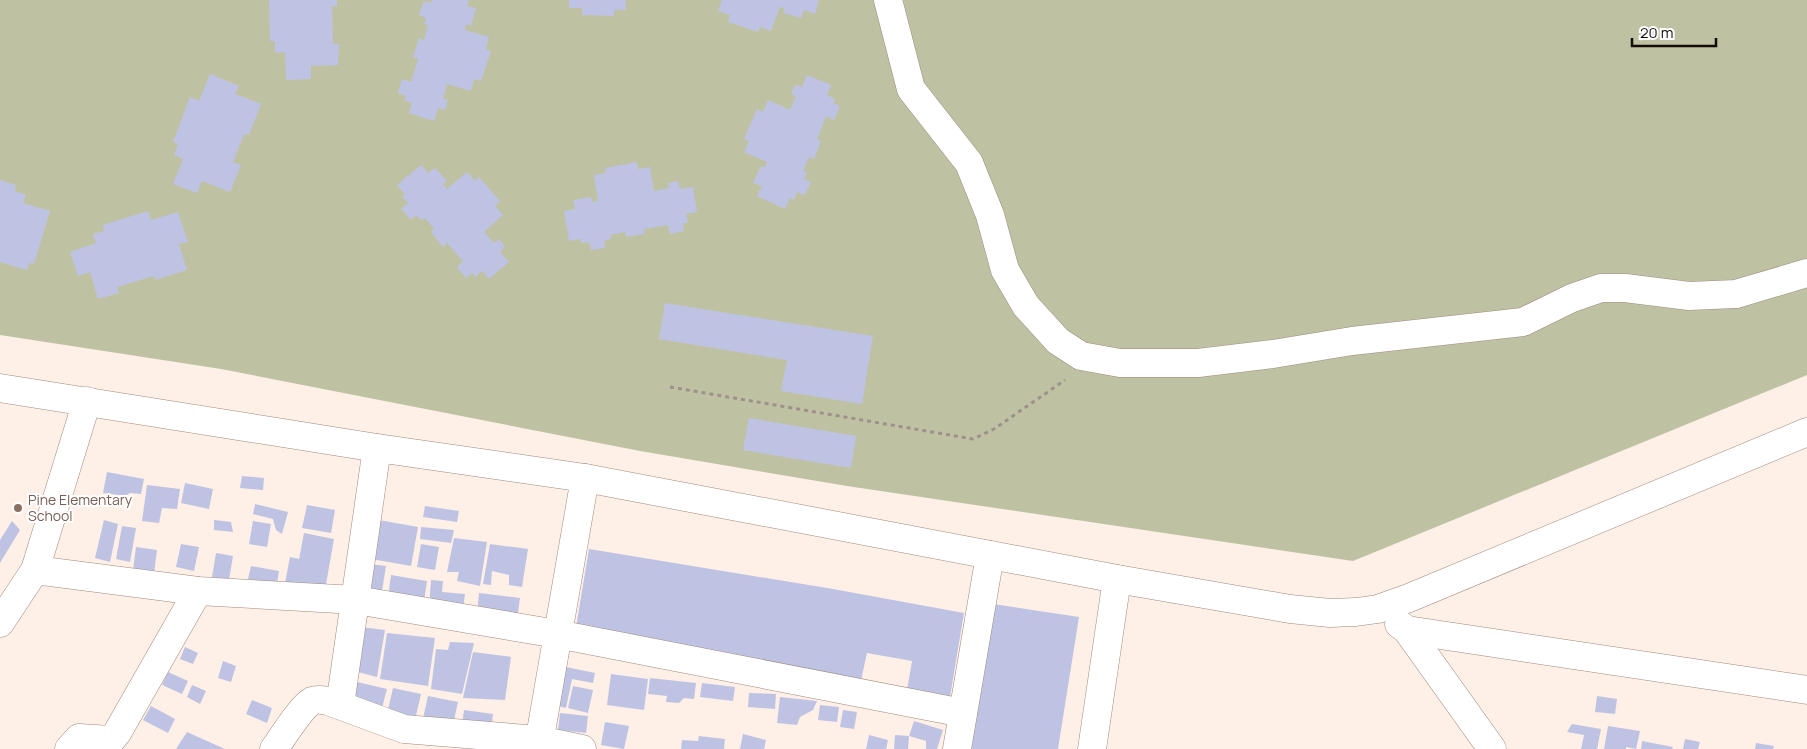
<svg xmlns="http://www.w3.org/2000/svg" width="1807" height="749" viewBox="0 0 1807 749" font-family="Manrope,sans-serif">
  <rect width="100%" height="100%" fill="#feefe7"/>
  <polygon fill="#bec2a3" points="0,0 1807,0 1807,375 1353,561 847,486 640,451 221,369 0,335"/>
  <g fill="#bfc3e3">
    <polygon points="269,0 337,0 337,6 332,6 333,44 339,44 338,65 311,66 311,79 286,80 285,52 275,53 275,41 270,41"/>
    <polygon points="432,0 469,0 467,6 476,8 471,26 466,24 465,30 489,37 486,49 491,51 481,81 474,79 471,91 447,84 443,99 448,100 445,110 438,108 434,121 409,113 412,103 404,100 406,96 398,93 402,79 411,82 418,59 413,57 419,38 424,40 428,25 424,24 426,18 419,15 424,1 431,3"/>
    <polygon points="569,0 626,0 626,10 614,10 614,16 582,15 582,8 569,8"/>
    <polygon points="722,0 819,0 815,14 804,10 801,18 783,13 785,8 780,7 771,31 760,27 758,32 728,22 730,15 718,11"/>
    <polygon points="210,74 239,86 235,94 261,104 249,135 244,134 233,162 241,165 230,192 202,181 197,193 173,184 183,159 174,155 178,144 173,142 190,97 199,101"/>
    <polygon points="807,75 831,85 827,95 835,99 833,103 840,106 834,120 826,116 817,139 821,141 814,159 809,157 803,171 807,172 804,179 811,182 805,195 797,192 794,200 790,198 785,209 757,196 762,186 753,183 761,166 765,167 767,162 744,152 749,141 744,139 757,109 763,112 768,100 790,110 796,96 791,94 795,85 802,87"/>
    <polygon points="637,162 638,169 650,167 654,191 669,188 668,183 678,181 680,189 693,187 697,212 686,214 688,223 683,223 684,231 670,234 668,225 644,229 645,234 626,237 625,232 610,235 611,239 604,241 605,248 591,250 589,242 581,243 581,239 569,241 564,211 575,209 573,200 591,197 592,202 598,201 594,175 606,173 605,168"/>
    <polygon points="421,165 428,173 435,168 447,181 443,184 447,189 467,172 475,181 479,177 500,201 495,206 503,215 484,232 494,243 499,239 505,247 500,252 509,262 489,279 482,271 475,277 472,273 466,278 457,267 463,261 447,243 443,247 431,232 434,229 425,218 421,220 416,215 411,220 401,209 408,203 402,197 405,194 397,185"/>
    <polygon points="0,180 16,185 15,191 26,195 23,203 50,211 34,264 29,263 27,270 0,262"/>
    <polygon points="148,211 151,220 178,212 188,242 179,244 187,270 155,280 154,276 117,287 119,293 98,299 90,272 78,276 70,252 96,243 93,234 104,231 103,225"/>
    <polygon points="665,303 873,336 862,404 781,391 787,360 659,339"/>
    <polygon points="749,418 856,436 851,468 743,450"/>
    <polygon points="107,472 144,479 141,494 130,493 125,496 103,493"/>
    <polygon points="242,476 264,478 263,490 240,488"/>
    <polygon points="185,483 213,489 209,509 181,503"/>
    <polygon points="147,485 180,489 177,509 162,508 159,523 142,521"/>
    <polygon points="255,504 288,512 282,534 276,530 273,519 253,514"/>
    <polygon points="307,505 335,510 331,533 302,528"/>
    <polygon points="425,506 459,511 457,522 423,517"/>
    <polygon points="104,520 118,524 110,562 95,558"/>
    <polygon points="214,520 231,522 233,532 214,530"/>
    <polygon points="379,520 418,527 411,566 371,559"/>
    <polygon points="12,521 20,530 0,563 0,540"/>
    <polygon points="253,521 271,524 267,547 249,544"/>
    <polygon points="122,526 136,528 130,562 116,559"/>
    <polygon points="421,527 454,530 451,543 420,539"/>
    <polygon points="304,533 334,539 325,590 285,583 290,557 299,559"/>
    <polygon points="454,538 487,542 480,586 457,581 459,572 447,572"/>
    <polygon points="181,544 199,547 194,571 176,567"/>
    <polygon points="421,544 439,547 435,570 417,567"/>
    <polygon points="490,544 528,549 522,587 509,585 509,575 492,571 491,585 483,584"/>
    <polygon points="136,547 157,550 154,573 133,570"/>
    <polygon points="589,549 833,589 964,613 950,697 907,690 912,661 867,653 860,685 575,633"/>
    <polygon points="216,553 233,556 229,580 212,577"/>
    <polygon points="370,564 386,566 381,597 366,595"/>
    <polygon points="251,566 279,571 277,584 248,579"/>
    <polygon points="391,575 427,581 424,602 388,598"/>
    <polygon points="431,580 443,581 442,592 465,594 463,609 429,607"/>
    <polygon points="479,593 520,598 517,620 477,615"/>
    <polygon points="993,604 1079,617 1058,749 971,749"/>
    <polygon points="361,627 385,630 377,677 354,671"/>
    <polygon points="387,633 435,638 428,686 380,679"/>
    <polygon points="450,642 474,643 462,694 431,689 436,649 448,650"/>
    <polygon points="185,647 198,653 193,664 180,659"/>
    <polygon points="473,652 511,657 505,700 463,698"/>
    <polygon points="223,661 236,666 231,682 218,678"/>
    <polygon points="566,667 595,673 593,683 572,679 566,708 557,706"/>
    <polygon points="168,672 188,681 182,694 162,685"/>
    <polygon points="611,674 648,679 644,710 607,705"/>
    <polygon points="650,678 696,683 694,699 684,698 679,703 666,702 667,696 648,694"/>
    <polygon points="353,681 387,689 382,708 348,700"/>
    <polygon points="702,683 735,687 733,701 700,697"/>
    <polygon points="192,685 206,691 200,704 187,697"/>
    <polygon points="573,686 593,690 588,713 568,708"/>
    <polygon points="393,688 421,694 415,720 387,714"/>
    <polygon points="749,693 776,694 775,709 748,707"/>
    <polygon points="428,696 458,702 452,729 422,723"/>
    <polygon points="1597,696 1617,699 1615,714 1595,712"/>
    <polygon points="780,697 817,701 813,710 800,717 797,725 777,723"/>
    <polygon points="252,700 272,708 267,723 246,714"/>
    <polygon points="820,705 839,707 837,722 818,720"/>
    <polygon points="151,706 175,719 168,733 143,720"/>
    <polygon points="464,710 493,714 491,729 462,725"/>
    <polygon points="843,710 857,712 854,729 840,727"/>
    <polygon points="560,713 588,716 586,733 558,730"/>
    <polygon points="914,721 943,730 937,749 926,749 926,741 909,736 908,749 894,749 895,735 909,736"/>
    <polygon points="605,722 629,726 624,749 601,745"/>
    <polygon points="1572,724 1601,729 1597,749 1581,749 1584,735 1567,732"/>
    <polygon points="1608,726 1640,731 1636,749 1626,747 1626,749 1604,749"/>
    <polygon points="187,732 225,749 176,749"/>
    <polygon points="743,734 766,740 764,749 740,749"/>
    <polygon points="869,735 888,740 886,749 866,749"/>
    <polygon points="699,736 725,739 724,749 681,749 682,740 698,741"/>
    <polygon points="1685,739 1700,742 1698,749 1683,749"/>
    <polygon points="1642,741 1673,747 1672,749 1641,749"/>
    <polygon points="1756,743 1774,746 1773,749 1755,749"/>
  </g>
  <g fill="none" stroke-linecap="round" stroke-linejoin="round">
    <g stroke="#a0897e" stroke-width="29">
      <g id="minor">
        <polyline points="888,0 911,89 969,163 990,215 1005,270 1026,306 1058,341 1081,356 1120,363 1198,363 1273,354 1352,341 1523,322 1572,298 1601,288 1625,288 1689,296 1736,294 1807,273"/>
        <polyline points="0,388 377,448 585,478 1117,579 1290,609 1330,613 1356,612 1378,609 1409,598 1807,432"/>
        <polyline points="35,570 198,591 356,600 557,634 963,713"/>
        <polyline points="0,623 35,570 87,401"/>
        <polyline points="1399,624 1407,630 1492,749"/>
        <polyline points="1407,630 1807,690"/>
        <polyline points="340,705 377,448"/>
        <polyline points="69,749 79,738 111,740 117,733 198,591"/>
        <path d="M 274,749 C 282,738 301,707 312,701 C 317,699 323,700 328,701 L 404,729 L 539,740 L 582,749"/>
        <polyline points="538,749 585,478"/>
        <polyline points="957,749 990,555"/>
        <polyline points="1092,749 1117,579"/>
      </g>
    </g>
    <polyline stroke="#9d918b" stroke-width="3" stroke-dasharray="4 4" stroke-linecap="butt" points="670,387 973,439 994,429 1065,380"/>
    <use href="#minor" stroke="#fff" stroke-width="28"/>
  </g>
  <circle fill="#8d6e63" stroke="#fff" stroke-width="2" cx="18" cy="508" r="5"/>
  <g text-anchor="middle" stroke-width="4" stroke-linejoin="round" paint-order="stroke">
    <g font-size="14" fill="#785e54" stroke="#fff" text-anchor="start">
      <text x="28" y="505">Pine Elementary<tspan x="28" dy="16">School</tspan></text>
    </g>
  </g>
  <path d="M1632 38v8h84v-8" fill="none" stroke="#130b07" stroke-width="2.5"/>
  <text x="1640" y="38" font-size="15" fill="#130b07" stroke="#ffffff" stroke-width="4" paint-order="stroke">20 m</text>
</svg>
